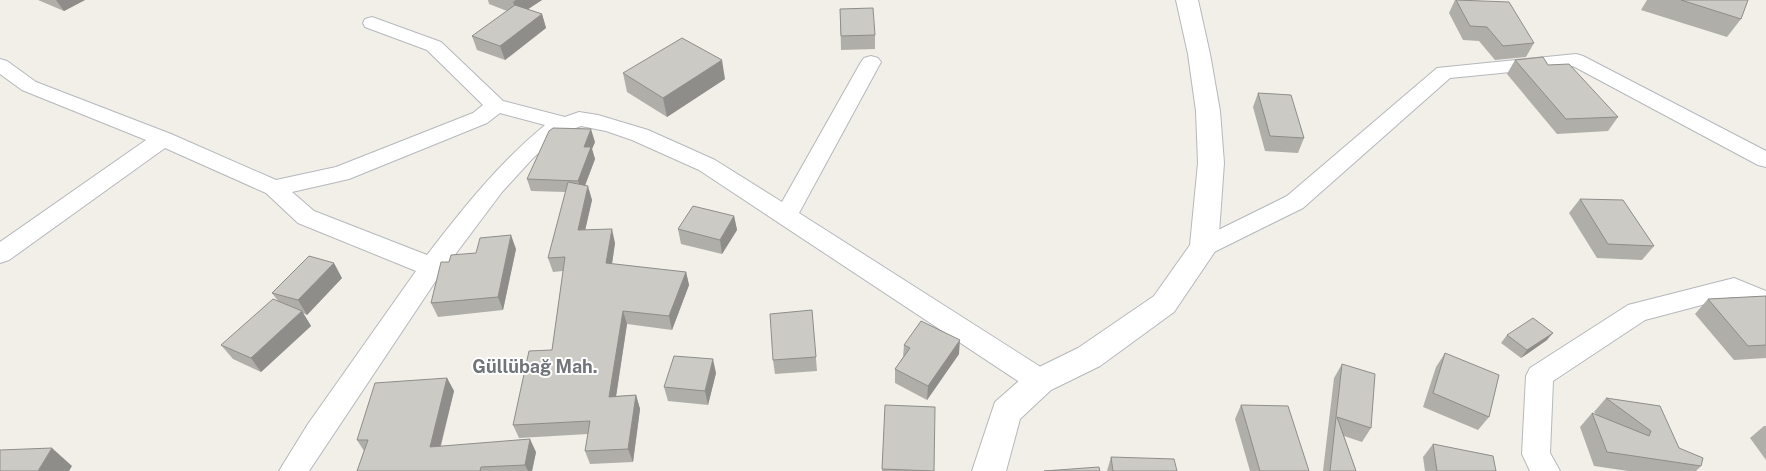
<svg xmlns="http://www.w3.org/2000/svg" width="1766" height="471" viewBox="0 0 1766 471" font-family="'Public Sans',sans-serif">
  <rect width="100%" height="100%" fill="#f1efe8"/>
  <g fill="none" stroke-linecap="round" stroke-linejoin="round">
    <g stroke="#b5b8bc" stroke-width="2">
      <g id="minor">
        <path d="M 372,17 L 441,42 L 503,101 L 565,117 L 579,112 L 598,115 L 648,130 L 715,160 L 782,202 L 861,62 L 864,58 L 871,56 L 878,58 L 881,62 L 799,213 L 1050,373 L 1054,381 L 1050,389 L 1040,392 L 1030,389 L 699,170 L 632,140 L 606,131 L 581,126 L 562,133 L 533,158 L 502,192 L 439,276 L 309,471 L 279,471 L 308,424 L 416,271 L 298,223 L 266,193 L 165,148 L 9,260 L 0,263 L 0,242 L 146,140 L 22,90 L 0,74 L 0,59 L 7,61 L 36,82 L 171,134 L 276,180 L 336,167 L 473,113 L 483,105 L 427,50 L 365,27 L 363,23 L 365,19 ZM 500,113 L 545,125 C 499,163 463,208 427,255 L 314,211 L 292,192 L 349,179 L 487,123 Z"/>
        <polygon points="1576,54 1583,56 1766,151 1766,167 1758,165 1573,66 1450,78 1303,208 1212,253 1204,256 1196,253 1192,247 1196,241 1287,196 1437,68"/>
        <polygon points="1734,278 1766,291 1766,312 1732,297 1645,320 1553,381 1550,453 1560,471 1530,471 1522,454 1526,376 1530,368 1628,305"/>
      </g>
    </g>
    <g stroke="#b5b8bc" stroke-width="2">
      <polygon id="tertiary" points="1176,0 1198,0 1210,54 1220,111 1224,163 1218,247 1174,312 1100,366 1051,390 1020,419 1006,471 972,471 995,402 1029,372 1078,348 1154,296 1190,245 1198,163 1196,111 1188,54"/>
    </g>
    <use href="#minor" fill="#fff" fill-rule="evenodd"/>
    <use href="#tertiary" fill="#fff" fill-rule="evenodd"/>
  </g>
  <g fill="#afaea9">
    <polygon points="38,0 85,0 64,11"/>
    <polygon points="488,0 542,0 527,9 542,14 546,28 505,60 477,50 472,36 507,11 489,4"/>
    <polygon points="1455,0 1471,0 1534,43 1526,57 1495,60 1479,41 1463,40 1449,13"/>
    <polygon points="1647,0 1748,0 1741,19 1727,37 1641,10"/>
    <polygon points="840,9 875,35 875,49 841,50"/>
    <polygon points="1515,60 1548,65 1618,117 1608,131 1557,134 1507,74"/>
    <polygon points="623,73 725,79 667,117 627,92"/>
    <polygon points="1258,93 1304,138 1298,153 1265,151 1253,107"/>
    <polygon points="595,142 592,149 595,159 585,186 592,200 585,230 615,243 612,264 686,272 689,285 672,330 627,324 616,396 636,395 640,409 633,462 590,464 585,451 588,434 519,438 513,425 552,350 563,271 553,272 548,258 566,192 531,191 527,179"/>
    <polygon points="1580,199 1654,246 1642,260 1597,258 1569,213"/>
    <polygon points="734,216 737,230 722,254 681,244 678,229"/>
    <polygon points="516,249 503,310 438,317 431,303 449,262 476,253"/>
    <polygon points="342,278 307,315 303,313 311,326 261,372 233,359 221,345 278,301 272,293"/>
    <polygon points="1766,296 1766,358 1734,360 1695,314 1708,299"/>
    <polygon points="812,310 817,371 775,374 773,360"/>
    <polygon points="1507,335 1547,340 1521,358 1501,343"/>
    <polygon points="904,345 959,354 927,400 895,383 895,369 903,357"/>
    <polygon points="1445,353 1489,417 1478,430 1423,407 1436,367"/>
    <polygon points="1342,364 1371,428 1362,442 1344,436 1356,471 1323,471 1334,378"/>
    <polygon points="716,373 708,405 668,401 664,387"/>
    <polygon points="447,378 454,391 441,446 536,452 532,471 357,471 364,451 357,440"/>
    <polygon points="1606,398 1679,448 1701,466 1696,471 1628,471 1594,466 1580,427 1592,413 1597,415 1594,412"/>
    <polygon points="885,405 934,471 882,471"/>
    <polygon points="1241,405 1309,471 1250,471 1235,419"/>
    <polygon points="1764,426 1766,426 1766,460 1750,438"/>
    <polygon points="1433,444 1496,471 1425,471 1423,457"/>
    <polygon points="1111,457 1177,471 1107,471"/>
  </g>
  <g fill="#8f8d8a">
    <polygon points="56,0 85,0 64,11"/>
    <polygon points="516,0 542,0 518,16 513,2"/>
    <polygon points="542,14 546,28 505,60 500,46"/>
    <polygon points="722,60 725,79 667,117 663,98"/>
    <polygon points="591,129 595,142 592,149 595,159 582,193 578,181 584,147"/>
    <polygon points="588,186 592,200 582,244 578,230"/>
    <polygon points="734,216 737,230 722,254 720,240"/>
    <polygon points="612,229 615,243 610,277 606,263"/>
    <polygon points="511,235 516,249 503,310 498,297"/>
    <polygon points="334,263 342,278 307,315 298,300"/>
    <polygon points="686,272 689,285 672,330 669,316"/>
    <polygon points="302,311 311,326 261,372 251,358"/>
    <polygon points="623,311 627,324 614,410 609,397"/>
    <polygon points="1553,333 1547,340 1521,358 1527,350"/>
    <polygon points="960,340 959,354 927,400 928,386"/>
    <polygon points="713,359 716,373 708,405 705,391"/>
    <polygon points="447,378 454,391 437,459 430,447"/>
    <polygon points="636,395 640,409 633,462 628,449"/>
    <polygon points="530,439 536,452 532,471 528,471 525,465"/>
    <polygon points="52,448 72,466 69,471 38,471"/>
  </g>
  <g fill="#cccac5" stroke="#8f8d8a">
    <polygon points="1456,0 1509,2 1534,43 1503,46 1487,27 1470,26"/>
    <polygon points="1681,0 1748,0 1741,19"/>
    <polygon points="515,5 542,14 500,46 472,36"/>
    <polygon points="873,8 875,35 841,36 840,9"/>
    <polygon points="682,38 722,60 663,98 623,73"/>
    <polygon points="1543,57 1548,65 1569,64 1618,117 1566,119 1515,60"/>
    <polygon points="1258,93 1291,95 1304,138 1270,136"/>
    <polygon points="553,128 591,129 584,147 591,147 578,181 527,179 549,131"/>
    <polygon points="568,182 588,186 578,230 612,229 606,263 686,272 669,316 623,311 609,397 636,395 628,449 585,451 590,421 513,425 529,351 552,350 565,257 548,258"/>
    <polygon points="1580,199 1623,200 1654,246 1608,244"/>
    <polygon points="693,206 734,216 720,240 678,229"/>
    <polygon points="511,235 498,297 431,303 441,262 449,262 451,255 476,253 480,238"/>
    <polygon points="309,256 334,263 298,300 272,293"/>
    <polygon points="1766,296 1766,345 1748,346 1708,299"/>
    <polygon points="273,299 302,311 251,358 221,345"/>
    <polygon points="812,310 816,357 773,360 770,314"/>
    <polygon points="1533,318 1553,333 1527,350 1507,335"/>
    <polygon points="921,321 960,340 928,386 895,369 910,348 904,345"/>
    <polygon points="1445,353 1499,375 1489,417 1433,393"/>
    <polygon points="674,356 713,359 705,391 664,387"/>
    <polygon points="1342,364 1375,374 1371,428 1337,417 1356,471 1330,471"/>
    <polygon points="447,378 430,447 530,439 525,465 481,467 480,471 357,471 368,440 357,440 375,383"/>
    <polygon points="1606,398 1660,406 1679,448 1703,458 1701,466 1607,452 1592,413 1649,436 1651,431"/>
    <polygon points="885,405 935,407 934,471 882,469"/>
    <polygon points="1241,405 1288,406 1309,471 1260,471"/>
    <polygon points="1433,444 1493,456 1496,471 1437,471"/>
    <polygon points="52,448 38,471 0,471 0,450"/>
    <polygon points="1111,457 1174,459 1177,471 1113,471"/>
    <polygon points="1099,467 1100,471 1044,471"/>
  </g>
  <g text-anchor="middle" stroke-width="4" stroke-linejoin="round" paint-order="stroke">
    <g font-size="18" font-weight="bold" fill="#70757a" stroke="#fff">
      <text x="535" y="373">Güllübağ Mah.</text>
    </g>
  </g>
</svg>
